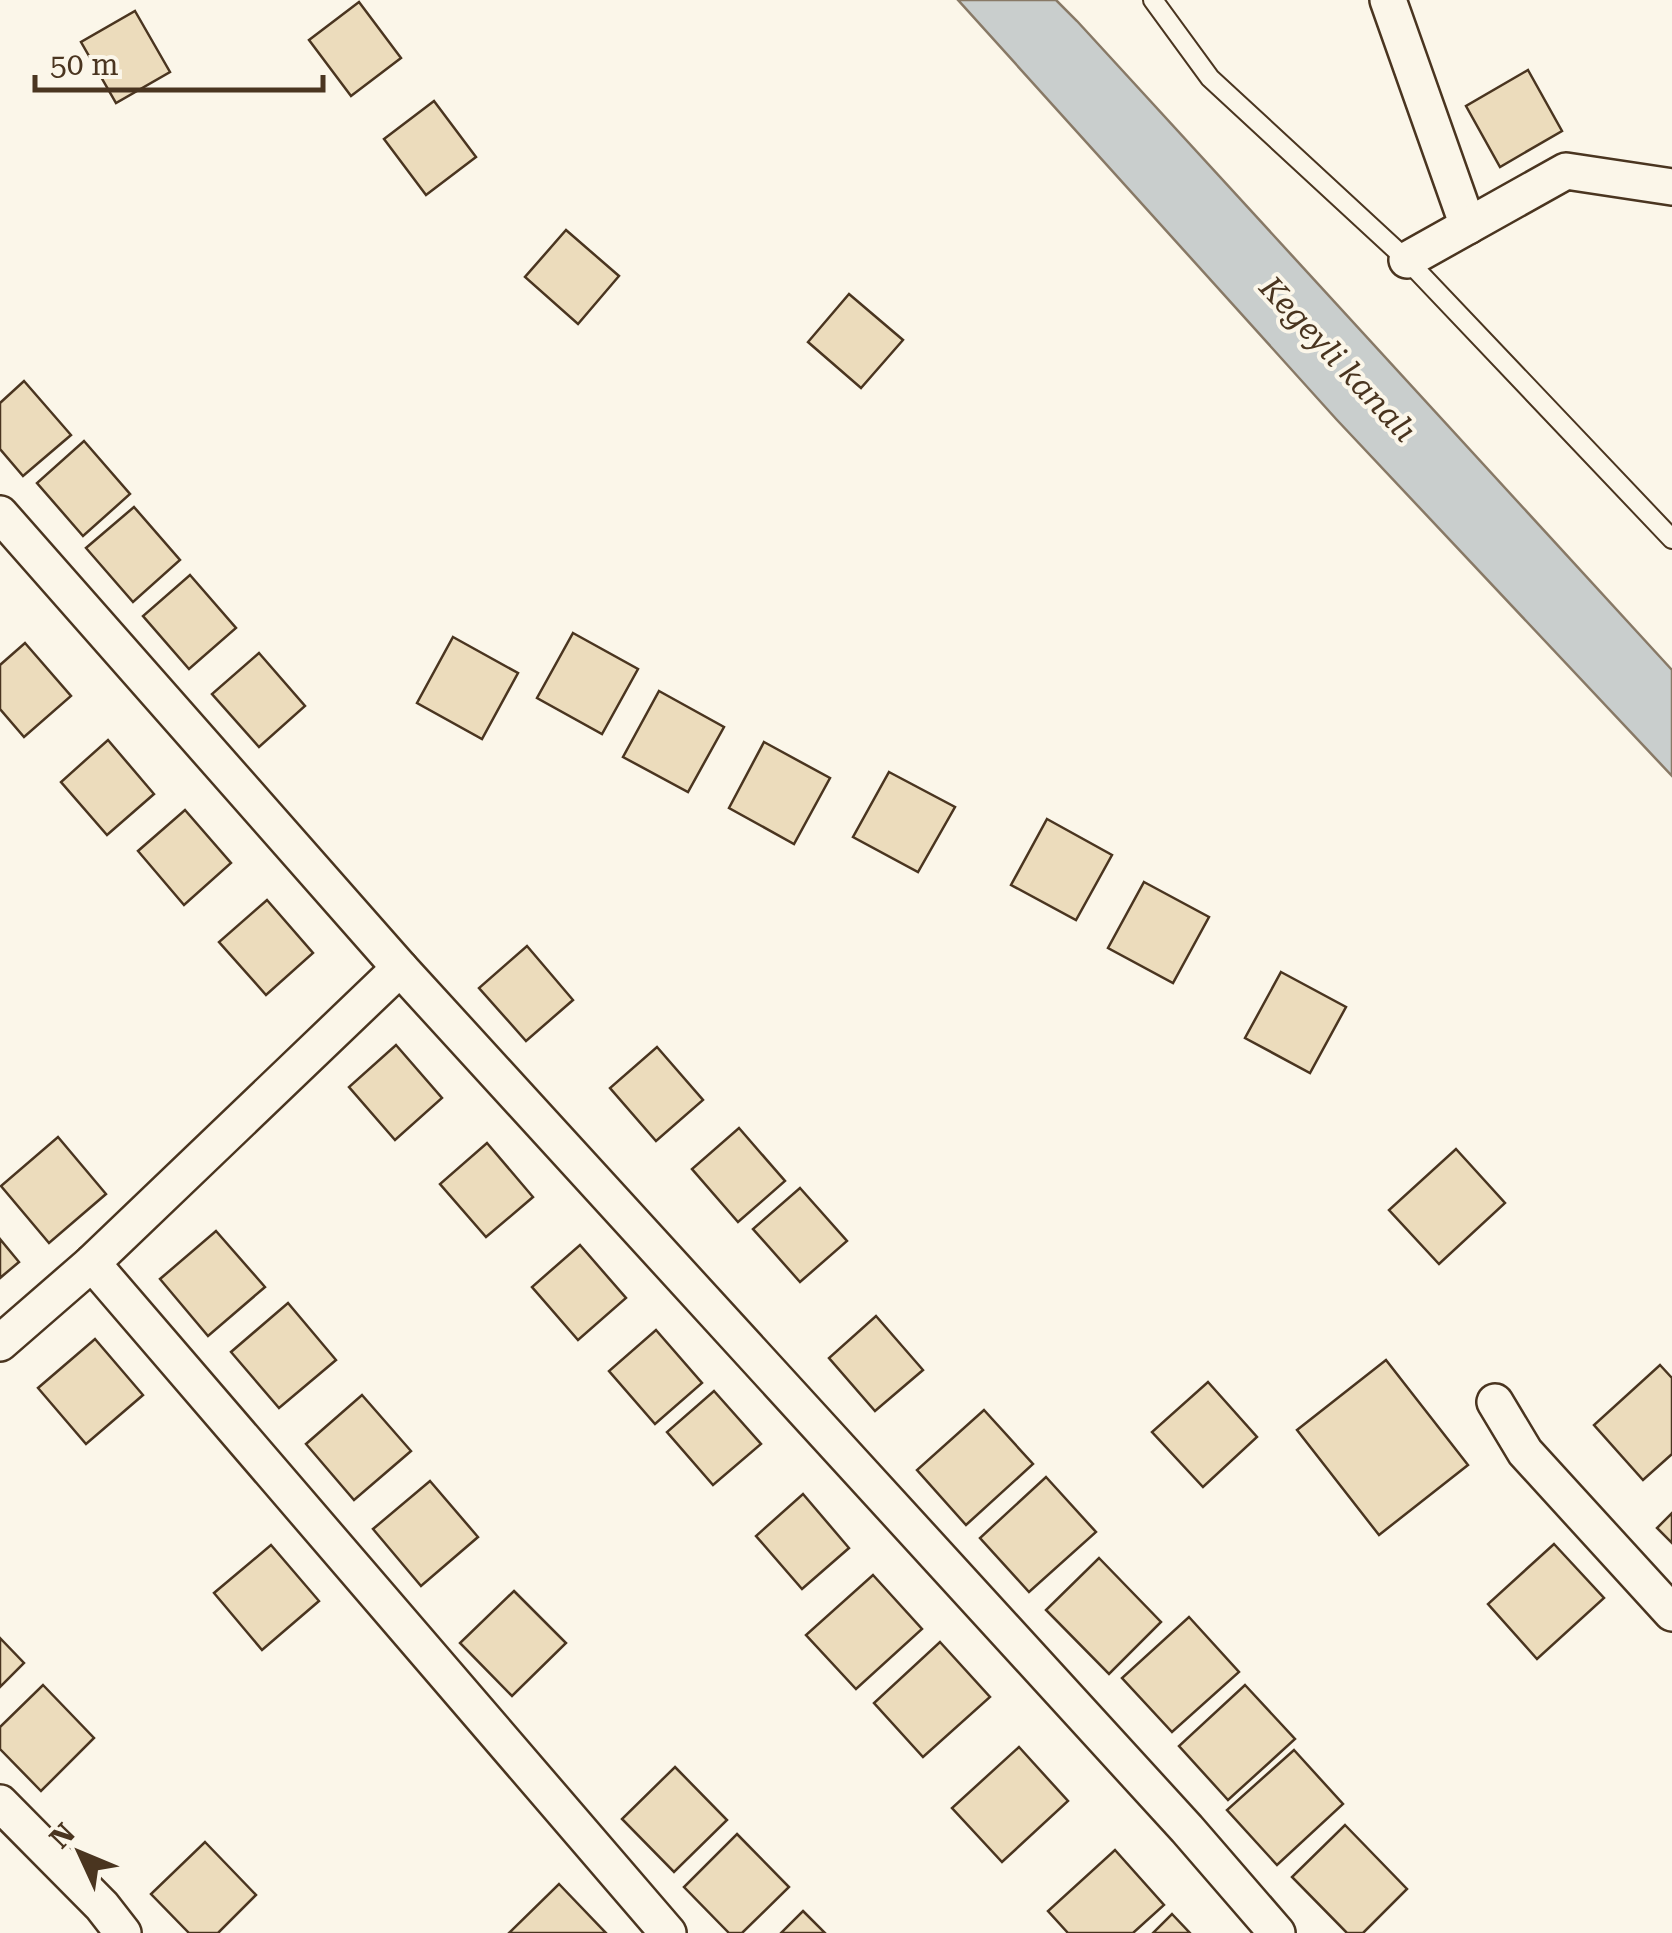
<svg xmlns="http://www.w3.org/2000/svg" width="1672" height="1933" viewBox="0 0 1672 1933" font-family="'Roboto Serif',serif">
  <rect width="100%" height="100%" fill="#fbf6e9"/>
  <polygon fill="#c9cecd" stroke="#887966" stroke-width="2.5" points="958,0 1056,0 1077,21 1672,670 1672,776 1337,420"/>
  <g fill="#ecdcbc" stroke="#4a3520" stroke-width="2.5">
    <polygon points="359,2 401,58 351,96 309,40"/>
    <polygon points="135,11 170,72 116,103 81,42"/>
    <polygon points="1528,70 1562,131 1500,167 1466,106"/>
    <polygon points="434,101 476,157 426,195 384,139"/>
    <polygon points="566,230 619,276 578,324 525,277"/>
    <polygon points="849,294 903,340 861,388 808,342"/>
    <polygon points="24,381 71,435 23,476 0,449 0,403"/>
    <polygon points="84,441 130,494 83,536 37,483"/>
    <polygon points="134,507 180,560 133,602 86,548"/>
    <polygon points="190,575 236,628 189,669 143,616"/>
    <polygon points="573,633 638,669 602,734 537,698"/>
    <polygon points="453,637 518,673 482,739 417,703"/>
    <polygon points="25,643 71,696 24,737 0,709 0,665"/>
    <polygon points="259,653 305,706 259,747 212,694"/>
    <polygon points="659,691 724,727 688,792 623,757"/>
    <polygon points="108,740 154,794 107,835 61,782"/>
    <polygon points="764,742 830,778 794,844 729,808"/>
    <polygon points="889,772 955,807 918,872 853,837"/>
    <polygon points="185,810 231,863 184,905 138,851"/>
    <polygon points="1047,819 1112,855 1076,920 1011,885"/>
    <polygon points="1144,882 1209,917 1173,983 1108,948"/>
    <polygon points="267,900 313,953 266,995 219,942"/>
    <polygon points="527,946 573,1000 526,1041 479,988"/>
    <polygon points="1281,972 1346,1007 1310,1073 1245,1038"/>
    <polygon points="396,1045 442,1098 395,1140 349,1087"/>
    <polygon points="657,1047 703,1100 656,1141 610,1088"/>
    <polygon points="739,1128 785,1181 738,1222 692,1169"/>
    <polygon points="58,1137 106,1194 49,1243 1,1186"/>
    <polygon points="487,1143 533,1197 486,1237 440,1184"/>
    <polygon points="1456,1149 1505,1203 1439,1264 1389,1210"/>
    <polygon points="800,1188 847,1241 800,1282 753,1229"/>
    <polygon points="216,1231 265,1287 208,1336 160,1279"/>
    <polygon points="0,1239 19,1262 0,1278"/>
    <polygon points="580,1245 626,1298 578,1340 532,1287"/>
    <polygon points="288,1303 336,1360 279,1408 231,1352"/>
    <polygon points="876,1316 923,1370 875,1411 829,1358"/>
    <polygon points="656,1330 702,1383 655,1424 609,1371"/>
    <polygon points="95,1339 143,1395 86,1444 38,1388"/>
    <polygon points="1386,1360 1468,1465 1379,1535 1297,1430"/>
    <polygon points="1660,1365 1672,1378 1672,1454 1643,1480 1594,1425"/>
    <polygon points="1208,1382 1257,1437 1203,1487 1152,1432"/>
    <polygon points="714,1391 761,1444 713,1485 667,1432"/>
    <polygon points="362,1395 411,1451 354,1500 306,1444"/>
    <polygon points="984,1410 1033,1464 966,1525 917,1470"/>
    <polygon points="1046,1477 1096,1532 1029,1592 980,1538"/>
    <polygon points="430,1481 478,1537 421,1586 373,1529"/>
    <polygon points="803,1494 849,1548 802,1589 756,1536"/>
    <polygon points="1672,1513 1672,1543 1657,1528"/>
    <polygon points="1554,1544 1604,1598 1537,1659 1488,1604"/>
    <polygon points="271,1545 319,1601 262,1650 214,1593"/>
    <polygon points="1099,1558 1161,1622 1109,1674 1046,1610"/>
    <polygon points="873,1575 922,1629 856,1689 806,1635"/>
    <polygon points="514,1591 566,1643 512,1696 460,1643"/>
    <polygon points="1189,1617 1239,1672 1172,1732 1122,1678"/>
    <polygon points="0,1638 24,1663 0,1687"/>
    <polygon points="940,1642 990,1697 923,1757 874,1703"/>
    <polygon points="43,1685 94,1738 41,1791 0,1749 0,1727"/>
    <polygon points="1245,1685 1295,1739 1228,1800 1179,1746"/>
    <polygon points="1019,1747 1068,1801 1002,1862 952,1808"/>
    <polygon points="1294,1750 1343,1804 1277,1865 1227,1810"/>
    <polygon points="675,1767 727,1820 674,1872 622,1819"/>
    <polygon points="1345,1825 1407,1889 1363,1933 1347,1933 1292,1877"/>
    <polygon points="737,1834 789,1887 742,1933 729,1933 684,1887"/>
    <polygon points="205,1842 256,1895 218,1933 189,1933 151,1894"/>
    <polygon points="1115,1850 1164,1905 1133,1933 1068,1933 1048,1911"/>
    <polygon points="559,1884 606,1933 509,1933"/>
    <polygon points="803,1911 825,1933 781,1933"/>
    <polygon points="1172,1914 1190,1933 1153,1933"/>
  </g>
  <g fill="none" stroke-linecap="round" stroke-linejoin="round">
    <g stroke="#4a3520" stroke-width="22">
      <polyline id="lane" points="1153,0 1210,78 1407,260 1672,539"/>
    </g>
    <g stroke="#4a3520" stroke-width="40">
      <g id="street">
        <polyline points="1388,0 1468,226"/>
        <polyline points="1407,260 1566,171 1672,187"/>
        <polyline points="0,514 400,968 1187,1829 1277,1933"/>
        <polyline points="92,1263 668,1933"/>
        <polyline points="0,1343 92,1263 400,968"/>
        <polyline points="1495,1402 1525,1452 1672,1613"/>
        <polyline points="0,1803 102,1906 123,1933"/>
      </g>
    </g>
    <use href="#lane" stroke="#fbf6e9" stroke-width="18"/>
    <use href="#street" stroke="#fbf6e9" stroke-width="35"/>
  </g>
  <g text-anchor="middle" stroke-width="8" stroke-linejoin="round" paint-order="stroke">
    <g font-size="32" font-style="italic" fill="#4a3520" stroke="#fbf6e9">
      <text transform="translate(1338 359) rotate(47)" y="11">Kegeyli kanalı</text>
    </g>
  </g>
  <g transform="translate(80 1853) rotate(314)" stroke="#fbf6e9" stroke-width="8" paint-order="stroke">
  <path d="M0-8L18 38L0 25L-18 38Z" fill="#4a3520"/>
  <text y="-15" font-size="28" font-weight="bold" text-anchor="middle" fill="#4a3520">N</text>
  </g>
  <path d="M35 75v15h288v-15" fill="none" stroke="#4a3520" stroke-width="5"/>
  <text x="50" y="75" font-size="30" fill="#4a3520" stroke="#fbf6e9" stroke-width="8" paint-order="stroke">50 m</text>
</svg>
